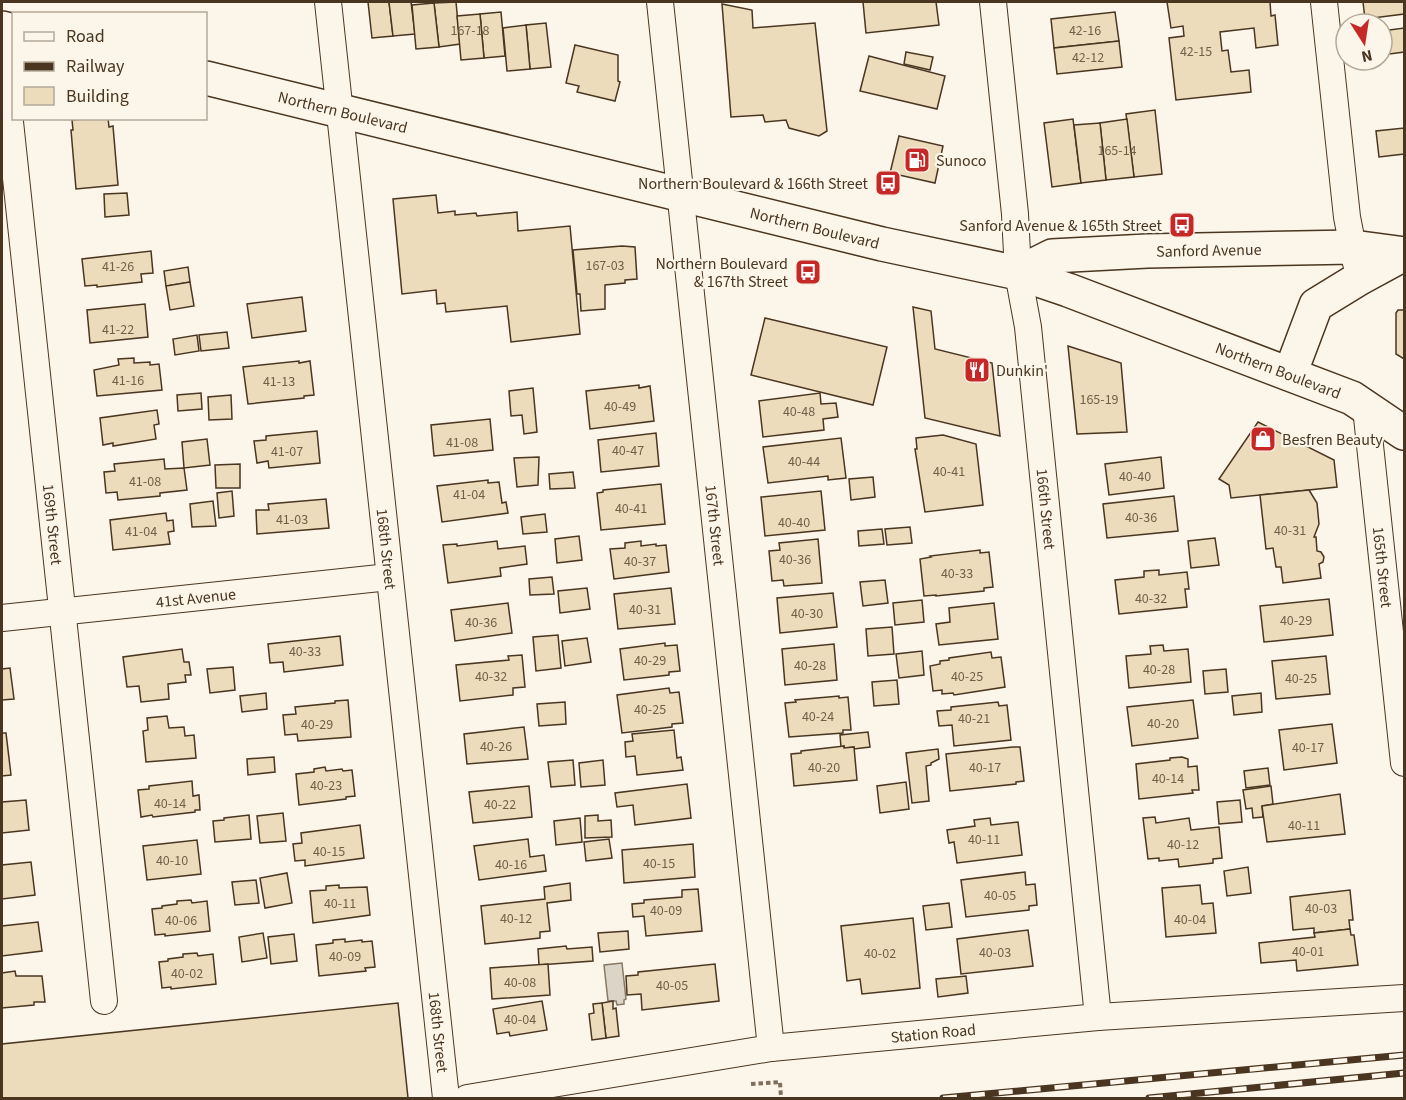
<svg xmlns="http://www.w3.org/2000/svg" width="1406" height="1100" viewBox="0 0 1406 1100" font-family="'Source Sans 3',sans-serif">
  <rect width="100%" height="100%" fill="#fbf6e9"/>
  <polygon fill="#dcd4c6" stroke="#887966" stroke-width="1.5" points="622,963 626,999 624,1000 624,1004 617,1005 616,1001 608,1001 604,965"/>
  <g fill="#ecdcbc" stroke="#4a3520" stroke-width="1.5">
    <polygon points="368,2 389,2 393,36 372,38"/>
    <polygon points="389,2 411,2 415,34 393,36"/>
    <polygon points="456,2 460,44 439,47 434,3"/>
    <polygon points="863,2 936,2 939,25 866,33"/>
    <polygon points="1167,2 1270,2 1271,16 1275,15 1278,45 1256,48 1254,28 1220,32 1222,51 1228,50 1231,72 1249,70 1251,92 1176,100 1169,38 1184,36 1183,26 1171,28"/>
    <polygon points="1363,2 1404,2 1404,14 1365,19"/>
    <polygon points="434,3 439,47 416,49 412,5"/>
    <polygon points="722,4 752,10 753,28 815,23 827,131 819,136 789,128 786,120 765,122 763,115 731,117"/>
    <polygon points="501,12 505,56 484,58 480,14"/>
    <polygon points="1115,12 1119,41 1054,48 1051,19"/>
    <polygon points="480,14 484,58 461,60 457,16"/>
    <polygon points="546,23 551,67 530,69 526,25"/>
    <polygon points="526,25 530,69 507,71 503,28"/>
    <polygon points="1404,28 1404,52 1382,55 1382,31"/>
    <polygon points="1119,41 1122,67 1057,74 1054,48"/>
    <polygon points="575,45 618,55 618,81 620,82 615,101 577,92 579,86 566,83"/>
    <polygon points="906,52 933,57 930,70 904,64"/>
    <polygon points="869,56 945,76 937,109 860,91"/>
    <polygon points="1155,110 1162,174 1134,177 1126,114"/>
    <polygon points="91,118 108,118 109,127 113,126 118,185 76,189 71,130 73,130 72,120"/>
    <polygon points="1073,119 1081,183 1052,187 1044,123"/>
    <polygon points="1127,119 1134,177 1106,180 1100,123"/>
    <polygon points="1100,123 1106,180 1081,183 1074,125"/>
    <polygon points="1404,128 1404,154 1379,157 1376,131"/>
    <polygon points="899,136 943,146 935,183 890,173"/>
    <polygon points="127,193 129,215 105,217 104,194"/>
    <polygon points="436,195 438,213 455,211 455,215 476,213 477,216 517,212 518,231 570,226 580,334 511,342 507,306 446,312 445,303 437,304 436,290 402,294 393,199"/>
    <polygon points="622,246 635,247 637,279 625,280 625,283 605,285 605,309 581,311 580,294 577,294 573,250"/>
    <polygon points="151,251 153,273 141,274 142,282 97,287 97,285 85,286 82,259"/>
    <polygon points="188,267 190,282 166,286 164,271"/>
    <polygon points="190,282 194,306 170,310 166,286"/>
    <polygon points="302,297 306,331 252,338 247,304"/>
    <polygon points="145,304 148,337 90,343 87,310"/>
    <polygon points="913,307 931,311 935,349 992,363 1000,436 925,418"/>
    <polygon points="1398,310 1404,310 1404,359 1396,354 1396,313"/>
    <polygon points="765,318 887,347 873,405 751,375"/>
    <polygon points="227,332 229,348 201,351 199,335"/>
    <polygon points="197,335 199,351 175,355 173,339"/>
    <polygon points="1068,346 1121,363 1127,432 1077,434"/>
    <polygon points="134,358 134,363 150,362 150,365 159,364 162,390 97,396 94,370 119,365 118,359"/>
    <polygon points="299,361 299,363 310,361 314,395 304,396 304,398 248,404 243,367"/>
    <polygon points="639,385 639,388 650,386 654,421 590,429 586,391"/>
    <polygon points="533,388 537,432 524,434 522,415 511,416 509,391"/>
    <polygon points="201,393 202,409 178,411 177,395"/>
    <polygon points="820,393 821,404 836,403 838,417 823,419 824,430 763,437 759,401"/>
    <polygon points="231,395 232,419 209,420 208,397"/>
    <polygon points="157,410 159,424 154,425 156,439 113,446 113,443 103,445 100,418"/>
    <polygon points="490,419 493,450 434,456 431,425"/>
    <polygon points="1258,422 1334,460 1337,487 1231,498 1229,485 1219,479"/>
    <polygon points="317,431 320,463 269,468 268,461 257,463 254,441 266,440 266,436"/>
    <polygon points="656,433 659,466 601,472 598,440"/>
    <polygon points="943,435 976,444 983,505 925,512 915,449 917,449 916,438"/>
    <polygon points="841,438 846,478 828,480 828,476 768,483 763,447"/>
    <polygon points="207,439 210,465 184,468 182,442"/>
    <polygon points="539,457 538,485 517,487 514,458"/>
    <polygon points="1161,457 1164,488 1109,495 1105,464"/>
    <polygon points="164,459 165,469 184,468 187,490 160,493 160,496 118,500 117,492 106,493 104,472 115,471 114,464"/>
    <polygon points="240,464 240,488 216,488 215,465"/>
    <polygon points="573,472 575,488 550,489 549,474"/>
    <polygon points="873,477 875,497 851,500 849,479"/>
    <polygon points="488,480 488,483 499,482 502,503 506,502 508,513 442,522 437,486"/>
    <polygon points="661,484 665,524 601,530 597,493 603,492 603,490"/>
    <polygon points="1309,490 1317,503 1319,524 1314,537 1316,537 1317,551 1321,552 1324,557 1323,562 1319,564 1321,578 1283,583 1281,567 1276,567 1273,548 1266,549 1260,495"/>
    <polygon points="232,491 234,516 219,518 217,493"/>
    <polygon points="821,491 825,530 765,536 761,497"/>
    <polygon points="1174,496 1178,531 1107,538 1103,504"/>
    <polygon points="326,499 329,528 257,534 256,510 269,510 268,504"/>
    <polygon points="213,501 216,526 192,527 190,504"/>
    <polygon points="166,513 167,521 173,520 174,531 168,532 170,544 113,550 110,520"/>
    <polygon points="545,514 547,532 523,534 521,517"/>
    <polygon points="910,527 912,543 887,545 885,529"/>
    <polygon points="882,529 884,544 859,546 858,531"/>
    <polygon points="579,536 582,560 557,563 555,539"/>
    <polygon points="1215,538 1219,565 1191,568 1188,541"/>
    <polygon points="818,539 822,583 784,586 783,580 772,581 769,551 780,550 779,543"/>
    <polygon points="497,541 498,549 525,546 527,564 500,568 501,576 448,583 443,545 457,544 457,546"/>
    <polygon points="641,541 641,546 656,544 656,546 666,545 669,572 614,579 610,549 625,548 625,543"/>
    <polygon points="980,550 980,553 989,552 993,587 984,588 984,591 936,596 936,595 924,596 920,559 931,557 930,556"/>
    <polygon points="1159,570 1159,575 1187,572 1189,589 1185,589 1187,607 1119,614 1115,580 1144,577 1144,571"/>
    <polygon points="552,577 554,594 530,595 529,579"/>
    <polygon points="885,580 888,603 863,606 860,582"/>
    <polygon points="587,588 590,609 560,613 558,591"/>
    <polygon points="671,588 675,624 618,629 614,594"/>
    <polygon points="833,593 837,627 780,633 777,598"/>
    <polygon points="1329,599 1333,635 1264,642 1260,606"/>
    <polygon points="922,600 924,622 895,625 893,603"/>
    <polygon points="508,603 512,633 455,641 451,610"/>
    <polygon points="994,603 998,639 939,645 936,624 950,622 949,608"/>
    <polygon points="892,627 894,654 868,656 866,629"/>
    <polygon points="558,635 561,668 536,671 533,637"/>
    <polygon points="340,636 343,665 284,672 283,662 270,663 268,644"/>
    <polygon points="587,638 591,662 565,666 562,641"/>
    <polygon points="665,643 665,646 677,645 680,671 669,672 669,675 624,680 620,649"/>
    <polygon points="834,644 837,680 785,685 782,649"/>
    <polygon points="1163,645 1164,651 1188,649 1191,682 1129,688 1126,656 1151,654 1150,646"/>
    <polygon points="182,649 184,662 189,662 191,675 185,675 186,682 168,684 169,699 141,702 139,686 127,687 123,657"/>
    <polygon points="922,651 924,675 899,678 896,654"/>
    <polygon points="991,652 992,658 1001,657 1005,687 954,695 953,693 942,694 942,690 933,691 930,666 940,664 940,661 949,660 949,658"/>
    <polygon points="522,655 525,687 513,688 513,695 460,701 456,665 509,660 508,656"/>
    <polygon points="1326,656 1330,694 1276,699 1272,661"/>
    <polygon points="233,667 235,690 210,693 207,669"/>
    <polygon points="10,668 14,699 2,700 2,669"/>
    <polygon points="1226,669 1228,692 1205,694 1203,671"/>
    <polygon points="897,680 899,704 874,706 872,682"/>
    <polygon points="669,688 670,693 679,692 683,723 672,724 672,727 622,733 617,695"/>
    <polygon points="266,693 267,709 242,712 240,696"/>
    <polygon points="1261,693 1262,712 1234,715 1232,696"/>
    <polygon points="839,696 839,698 848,697 851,730 843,730 843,733 789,737 785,703 796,702 795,700"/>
    <polygon points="348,700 351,737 298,741 297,734 285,735 283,715 296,714 295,707 335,703 335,701"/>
    <polygon points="1193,700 1198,738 1132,746 1127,707"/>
    <polygon points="565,702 566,724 539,726 537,704"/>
    <polygon points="998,702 999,706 1007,705 1011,740 954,746 952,725 939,726 937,711 951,710 951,707"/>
    <polygon points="167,716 169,728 184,727 185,736 194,735 196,758 146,762 143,731 148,730 147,718"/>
    <polygon points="1332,724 1337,763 1284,770 1279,730"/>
    <polygon points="524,727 528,759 467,764 464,734"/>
    <polygon points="674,730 677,758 681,757 683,770 637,775 635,756 626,757 625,742 633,741 632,734"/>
    <polygon points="868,732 870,747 854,749 854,747 844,748 844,746 841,747 840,735"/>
    <polygon points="2,733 6,733 11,775 2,776"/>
    <polygon points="844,746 844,748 854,747 857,780 794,786 791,754 801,753 801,751"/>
    <polygon points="1013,747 1020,747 1024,781 1016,782 1016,784 950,791 946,754"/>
    <polygon points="938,749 939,759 931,763 931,765 926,766 929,801 912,803 906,753"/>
    <polygon points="274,757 275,772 248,775 247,759"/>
    <polygon points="1182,757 1188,759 1188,767 1197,766 1199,790 1192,790 1193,793 1139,799 1136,764 1170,760 1170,758"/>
    <polygon points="573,760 575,785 551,787 548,762"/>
    <polygon points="603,760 605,785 581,787 579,763"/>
    <polygon points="325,767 326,771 342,769 343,771 352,770 355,796 346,797 346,799 299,805 296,774 314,772 314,769"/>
    <polygon points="1268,768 1270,785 1246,788 1244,771"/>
    <polygon points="192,781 193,796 199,795 200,810 195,810 195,812 153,817 152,815 141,817 138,790 149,789 149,786"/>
    <polygon points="906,782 909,809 880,813 877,786"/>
    <polygon points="687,784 691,818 635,825 633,805 617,807 615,793"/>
    <polygon points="529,786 532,817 473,823 469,792"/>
    <polygon points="1271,786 1273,804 1262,806 1263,817 1253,818 1252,808 1246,809 1243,790"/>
    <polygon points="1340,794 1345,834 1267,842 1262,806"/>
    <polygon points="26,800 29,830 2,833 2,802"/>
    <polygon points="1240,800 1242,822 1219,824 1217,802"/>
    <polygon points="283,813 286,841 260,843 257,816"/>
    <polygon points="249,815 251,839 215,842 213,821 224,820 224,818"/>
    <polygon points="598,815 598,821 611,820 612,837 585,838 585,816"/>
    <polygon points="1155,817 1156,823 1189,818 1191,830 1219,827 1222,858 1213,859 1213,863 1179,867 1178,859 1159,861 1159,858 1148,859 1143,818"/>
    <polygon points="580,818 582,842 556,845 554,821"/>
    <polygon points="990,818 991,825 1018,822 1022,855 957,863 954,842 949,843 947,830 975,826 974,820"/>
    <polygon points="360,825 364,858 305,866 305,860 295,861 293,844 302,843 301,833"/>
    <polygon points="528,839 530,857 544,855 546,871 479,880 474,846"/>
    <polygon points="609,839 612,858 586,861 584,842"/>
    <polygon points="197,840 201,874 147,880 143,846"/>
    <polygon points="693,844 695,877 624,883 622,850"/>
    <polygon points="31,862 35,895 2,899 2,865"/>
    <polygon points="1248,867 1251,893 1227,896 1224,871"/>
    <polygon points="1025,872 1026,885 1035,884 1037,905 1029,906 1029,910 966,917 961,880"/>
    <polygon points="287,873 292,903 265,908 260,878"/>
    <polygon points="256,880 259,903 235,905 232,882"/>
    <polygon points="570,883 571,900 547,903 550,931 540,932 540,938 485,944 481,906 545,899 544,887"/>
    <polygon points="339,885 339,888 367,887 370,915 313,923 310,891 326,890 326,886"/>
    <polygon points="1200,885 1202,904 1213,903 1216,933 1166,937 1162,888"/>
    <polygon points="698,889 702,931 646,936 644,916 633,917 632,904 644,903 644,900 682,897 682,890"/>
    <polygon points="1350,890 1353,920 1349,920 1350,929 1314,933 1314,928 1293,930 1290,897"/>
    <polygon points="191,900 192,903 207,901 210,931 165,936 165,934 155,935 152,909 162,908 162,906 177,904 177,901"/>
    <polygon points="949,903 952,927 926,930 923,906"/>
    <polygon points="913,918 920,988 862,994 860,979 847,981 841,926"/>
    <polygon points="38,922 42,951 2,956 2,926"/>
    <polygon points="1350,929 1351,935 1354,935 1358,965 1297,971 1296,960 1261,963 1259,943 1315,937 1314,933"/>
    <polygon points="1028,930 1033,966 961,974 957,939"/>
    <polygon points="628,931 629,949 600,952 598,933"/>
    <polygon points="263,933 267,958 242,962 239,937"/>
    <polygon points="294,934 297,961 271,964 268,937"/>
    <polygon points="345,939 345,942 362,940 362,942 372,941 375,967 365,968 366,971 319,976 316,945 333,943 333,940"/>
    <polygon points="566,946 567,949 592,947 593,961 539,965 538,949"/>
    <polygon points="197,953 198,956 213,954 216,984 171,989 171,987 162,988 159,962 168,961 168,959 183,957 183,954"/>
    <polygon points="548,964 550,995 492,999 490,968"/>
    <polygon points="715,964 719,1001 642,1010 641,994 627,995 626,976 638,975 638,972"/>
    <polygon points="15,971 16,976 42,976 45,1002 34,1002 34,1005 2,1008 2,973"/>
    <polygon points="966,976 968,993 938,997 936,979"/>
    <polygon points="542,1001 547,1030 510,1036 509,1032 497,1034 493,1009"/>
    <polygon points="613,1001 613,1009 616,1008 619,1036 606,1038 602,1003"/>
    <polygon points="398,1003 408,1098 2,1098 2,1044"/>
    <polygon points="602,1003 606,1038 592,1040 589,1014 594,1013 593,1004"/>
  </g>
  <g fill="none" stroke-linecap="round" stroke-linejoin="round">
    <g stroke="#4a3520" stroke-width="28">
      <g id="street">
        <path id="s1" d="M 328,2 L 446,1098"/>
        <path id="s2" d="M 660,2 L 771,1048"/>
        <path id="s3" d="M 993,2 L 1015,214 L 1018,273 L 1028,327 L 1098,1017"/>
        <polyline points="1324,2 1347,217 1356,263"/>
        <path id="s4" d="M 2,47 L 104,1001"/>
        <path id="s5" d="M 1366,408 L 1404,763"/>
        <path id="s6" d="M 2,618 L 389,577"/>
        <path id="s7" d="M 467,1098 L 771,1048 L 1098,1017 L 1404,998"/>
      </g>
    </g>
    <g stroke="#4a3520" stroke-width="36">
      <g id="secondary">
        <path id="s8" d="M 1018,273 L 1052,256 L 1147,251 L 1353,247 L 1404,254"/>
        <polyline points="1290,374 1316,305 1360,278 1404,254"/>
      </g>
    </g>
    <g stroke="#4a3520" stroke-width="36">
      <g id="primary">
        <polyline points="2,28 14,31"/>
        <path id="s9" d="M 206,78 L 882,244 L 1018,273 L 1068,290 L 1352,398 L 1404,433"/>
      </g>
    </g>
    <polyline stroke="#7f6f5c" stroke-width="4" stroke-dasharray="4.5 3" stroke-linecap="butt" points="751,1084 780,1082 781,1098"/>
    <use href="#street" stroke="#fbf6e9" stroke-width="26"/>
    <use href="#secondary" stroke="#fbf6e9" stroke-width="33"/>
    <use href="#primary" stroke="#fbf6e9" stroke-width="33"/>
    <g stroke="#4a3520" stroke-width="7">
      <g id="rail">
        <polyline points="943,1098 1404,1055"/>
        <polyline points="1149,1098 1404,1073"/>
      </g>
    </g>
    <use href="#rail" stroke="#fbf6e9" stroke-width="4.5" stroke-dasharray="14" stroke-linecap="butt"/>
  </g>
  <defs>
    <g id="fuel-square" transform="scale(1.35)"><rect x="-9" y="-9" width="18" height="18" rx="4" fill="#c62828" stroke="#fbf6e9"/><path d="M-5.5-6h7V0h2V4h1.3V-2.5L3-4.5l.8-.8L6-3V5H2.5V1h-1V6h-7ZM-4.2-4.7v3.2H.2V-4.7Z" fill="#fff"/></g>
    <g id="bus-square" transform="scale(1.35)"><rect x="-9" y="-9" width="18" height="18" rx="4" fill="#c62828" stroke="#fbf6e9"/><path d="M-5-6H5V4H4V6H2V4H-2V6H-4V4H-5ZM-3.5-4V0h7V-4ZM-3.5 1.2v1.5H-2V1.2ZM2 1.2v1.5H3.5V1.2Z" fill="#fff"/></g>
    <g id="restaurant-square" transform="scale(1.35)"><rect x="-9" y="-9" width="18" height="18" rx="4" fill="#c62828" stroke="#fbf6e9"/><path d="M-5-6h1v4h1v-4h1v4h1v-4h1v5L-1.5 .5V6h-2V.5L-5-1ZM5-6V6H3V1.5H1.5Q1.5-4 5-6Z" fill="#fff"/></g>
    <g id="shop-square" transform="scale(1.35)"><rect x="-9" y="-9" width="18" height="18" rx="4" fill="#c62828" stroke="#fbf6e9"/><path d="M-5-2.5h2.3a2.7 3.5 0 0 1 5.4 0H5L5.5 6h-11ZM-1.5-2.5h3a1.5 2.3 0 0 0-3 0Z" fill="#fff"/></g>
  </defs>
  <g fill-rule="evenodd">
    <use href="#fuel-square" x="917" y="160"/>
    <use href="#bus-square" x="888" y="183"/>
    <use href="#bus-square" x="1182" y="225"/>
    <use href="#bus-square" x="808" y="272"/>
    <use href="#restaurant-square" x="977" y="370"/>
    <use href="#shop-square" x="1263" y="439"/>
  </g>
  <g text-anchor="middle" stroke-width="4.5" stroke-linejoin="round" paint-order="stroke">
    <g font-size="14" fill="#725f47">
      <text x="470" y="35">167-18</text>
      <text x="1085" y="35">42-16</text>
      <text x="1196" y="56">42-15</text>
      <text x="1088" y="62">42-12</text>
      <text x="1117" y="155">165-14</text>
      <text x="605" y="270">167-03</text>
      <text x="118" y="271">41-26</text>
      <text x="118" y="334">41-22</text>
      <text x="128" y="385">41-16</text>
      <text x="279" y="386">41-13</text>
      <text x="1099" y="404">165-19</text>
      <text x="620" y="411">40-49</text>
      <text x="799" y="416">40-48</text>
      <text x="462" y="447">41-08</text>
      <text x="628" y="455">40-47</text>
      <text x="287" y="456">41-07</text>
      <text x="804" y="466">40-44</text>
      <text x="949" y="476">40-41</text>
      <text x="1135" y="481">40-40</text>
      <text x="145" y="486">41-08</text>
      <text x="469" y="499">41-04</text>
      <text x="631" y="513">40-41</text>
      <text x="1141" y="522">40-36</text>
      <text x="292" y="524">41-03</text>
      <text x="794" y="527">40-40</text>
      <text x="1290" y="535">40-31</text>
      <text x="141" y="536">41-04</text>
      <text x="795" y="564">40-36</text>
      <text x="640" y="566">40-37</text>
      <text x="957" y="578">40-33</text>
      <text x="1151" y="603">40-32</text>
      <text x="645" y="614">40-31</text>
      <text x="807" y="618">40-30</text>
      <text x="1296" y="625">40-29</text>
      <text x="481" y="627">40-36</text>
      <text x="305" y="656">40-33</text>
      <text x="650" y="665">40-29</text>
      <text x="810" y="670">40-28</text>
      <text x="1159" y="674">40-28</text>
      <text x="491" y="681">40-32</text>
      <text x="967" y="681">40-25</text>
      <text x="1301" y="683">40-25</text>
      <text x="650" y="714">40-25</text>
      <text x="818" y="721">40-24</text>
      <text x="974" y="723">40-21</text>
      <text x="1163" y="728">40-20</text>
      <text x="317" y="729">40-29</text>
      <text x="496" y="751">40-26</text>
      <text x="1308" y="752">40-17</text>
      <text x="824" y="772">40-20</text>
      <text x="985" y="772">40-17</text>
      <text x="1168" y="783">40-14</text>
      <text x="326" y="790">40-23</text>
      <text x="170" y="808">40-14</text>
      <text x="500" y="809">40-22</text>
      <text x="1304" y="830">40-11</text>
      <text x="984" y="844">40-11</text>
      <text x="1183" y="849">40-12</text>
      <text x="329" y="856">40-15</text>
      <text x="172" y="865">40-10</text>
      <text x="659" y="868">40-15</text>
      <text x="511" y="869">40-16</text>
      <text x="1000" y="900">40-05</text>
      <text x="340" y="908">40-11</text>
      <text x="1321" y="913">40-03</text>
      <text x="666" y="915">40-09</text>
      <text x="516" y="923">40-12</text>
      <text x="1190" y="924">40-04</text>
      <text x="181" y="925">40-06</text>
      <text x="1308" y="956">40-01</text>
      <text x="995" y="957">40-03</text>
      <text x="880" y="958">40-02</text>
      <text x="345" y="961">40-09</text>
      <text x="187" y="978">40-02</text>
      <text x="520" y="987">40-08</text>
      <text x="672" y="990">40-05</text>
      <text x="520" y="1024">40-04</text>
    </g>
    <g font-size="16" fill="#4a3520" stroke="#fbf6e9">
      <text dy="6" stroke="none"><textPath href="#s9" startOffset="141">Northern Boulevard</textPath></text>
      <text dy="6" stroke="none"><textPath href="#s9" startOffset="627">Northern Boulevard</textPath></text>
      <text dy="6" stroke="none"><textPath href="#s8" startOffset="195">Sanford Avenue</textPath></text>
      <text dy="6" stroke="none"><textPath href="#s9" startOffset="1113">Northern Boulevard</textPath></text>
      <text dy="6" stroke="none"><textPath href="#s3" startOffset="510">166th Street</textPath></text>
      <text dy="6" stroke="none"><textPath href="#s4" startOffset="480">169th Street</textPath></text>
      <text dy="6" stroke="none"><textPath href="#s2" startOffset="526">167th Street</textPath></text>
      <text dy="6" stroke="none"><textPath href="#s1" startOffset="550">168th Street</textPath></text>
      <text dy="6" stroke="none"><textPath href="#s5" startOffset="160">165th Street</textPath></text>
      <text dy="6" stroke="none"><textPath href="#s6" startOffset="195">41st Avenue</textPath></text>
      <text dy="6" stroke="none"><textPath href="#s1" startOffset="1036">168th Street</textPath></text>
      <text dy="6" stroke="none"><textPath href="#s7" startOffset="471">Station Road</textPath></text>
    </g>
    <g font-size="16" fill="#4a3520" stroke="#fbf6e9" text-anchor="start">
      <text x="936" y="166">Sunoco</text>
      <text x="868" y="189" text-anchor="end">Northern Boulevard &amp; 166th Street</text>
      <text x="1162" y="231" text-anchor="end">Sanford Avenue &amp; 165th Street</text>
      <text x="788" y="269" text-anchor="end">Northern Boulevard<tspan x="788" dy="18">&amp; 167th Street</tspan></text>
      <text x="996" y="376">Dunkin'</text>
      <text x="1282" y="445">Besfren Beauty</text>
    </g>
  </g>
  <rect width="1406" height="1100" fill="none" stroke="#4a3520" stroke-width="6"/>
  <rect x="12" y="12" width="195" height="108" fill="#fbf6e9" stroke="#b4a999" stroke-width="1.5"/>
  <rect x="24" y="32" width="30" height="9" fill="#fbf6e9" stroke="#b4a999" stroke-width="1.5"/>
  <text x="66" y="42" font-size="18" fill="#4a3520">Road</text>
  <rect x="24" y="62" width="30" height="9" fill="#4a3520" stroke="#b4a999" stroke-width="1.5"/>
  <text x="66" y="72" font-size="18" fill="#4a3520">Railway</text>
  <rect x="24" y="87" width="30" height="18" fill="#ecdcbc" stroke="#b4a999" stroke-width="1.5"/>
  <text x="66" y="102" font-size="18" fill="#4a3520">Building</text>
  <g transform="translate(1364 42) rotate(168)"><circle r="28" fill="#fbf6e9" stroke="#b4a999" stroke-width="1.5"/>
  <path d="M0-4.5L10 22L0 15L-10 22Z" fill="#c62828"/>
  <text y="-9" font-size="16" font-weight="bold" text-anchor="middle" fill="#4a3520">N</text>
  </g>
</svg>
